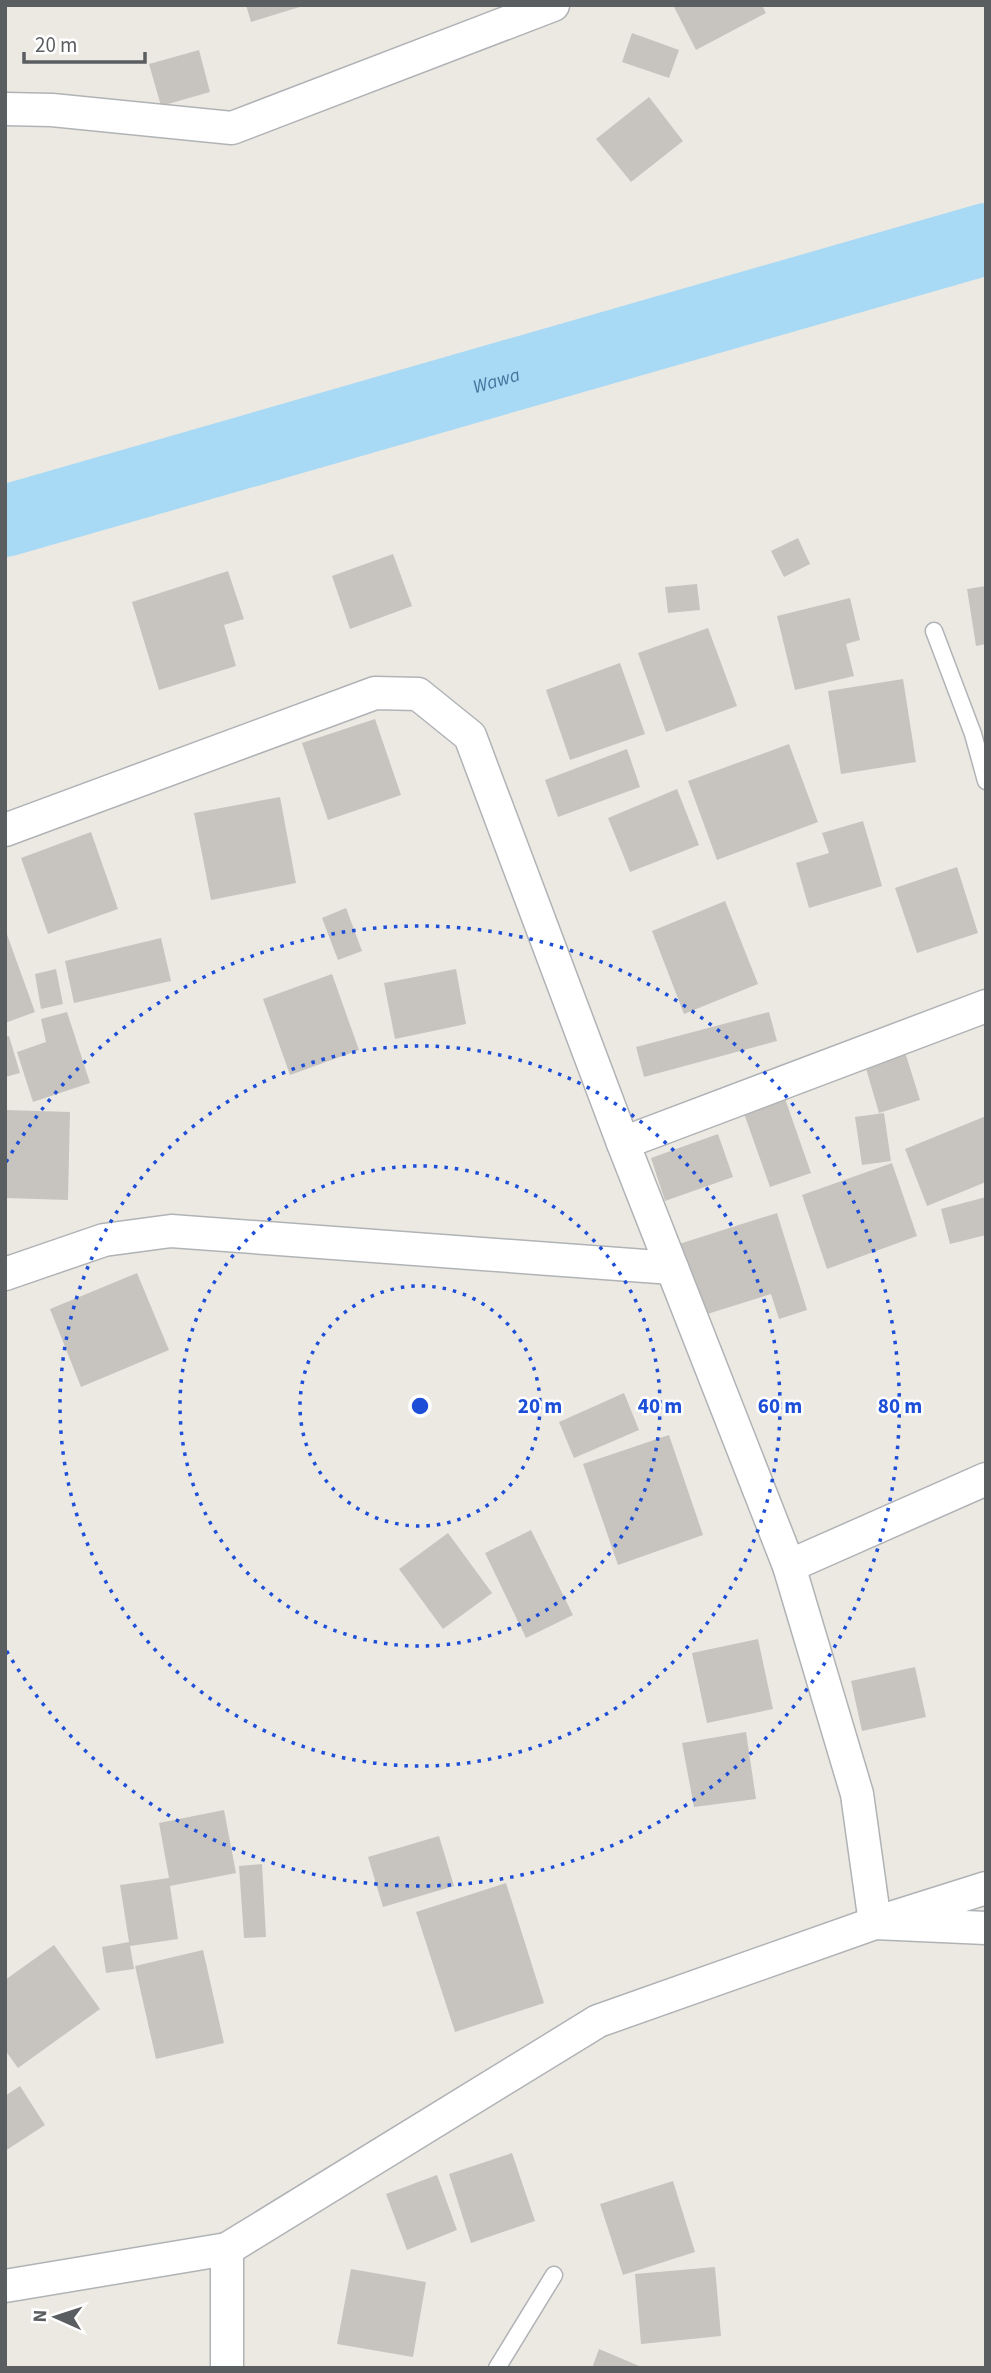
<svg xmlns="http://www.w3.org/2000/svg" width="991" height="2373" viewBox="0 0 991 2373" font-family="'Source Sans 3',sans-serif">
  <rect width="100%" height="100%" fill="#ece9e2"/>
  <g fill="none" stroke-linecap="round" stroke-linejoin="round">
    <path stroke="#a8d9f5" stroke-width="72" id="s1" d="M 5,521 L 986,239"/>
  </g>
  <g fill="#c7c4bf">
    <polygon points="246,5 303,5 303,6 251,22"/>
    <polygon points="673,5 762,5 766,13 696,50"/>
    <polygon points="632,33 679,50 669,78 622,62"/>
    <polygon points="199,50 210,92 161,106 149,64"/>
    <polygon points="649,97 683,141 631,182 596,139"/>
    <polygon points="798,538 810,564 784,577 771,551"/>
    <polygon points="393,554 412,606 350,629 332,576"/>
    <polygon points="228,571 244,619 224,625 236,666 159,690 132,602"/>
    <polygon points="697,584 700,610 668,613 665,587"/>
    <polygon points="986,586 986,644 976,646 967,589"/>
    <polygon points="850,598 860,640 846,644 854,676 795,690 777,616"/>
    <polygon points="708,628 737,706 666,732 638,653"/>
    <polygon points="620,663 645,734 570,760 546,690"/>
    <polygon points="903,679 916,762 841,774 828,691"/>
    <polygon points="375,719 401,795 328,820 302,743"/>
    <polygon points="789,744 818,822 717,860 688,781"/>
    <polygon points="627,749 640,787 558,817 545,780"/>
    <polygon points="677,789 699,845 630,872 608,818"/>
    <polygon points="280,797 296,883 211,900 194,813"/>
    <polygon points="863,821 882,886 809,908 796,863 829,853 822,833"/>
    <polygon points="91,832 118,909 48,934 21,858"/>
    <polygon points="957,867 978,933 917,953 895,888"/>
    <polygon points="725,901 758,984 684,1014 652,931"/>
    <polygon points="346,908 362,951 338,960 322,918"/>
    <polygon points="5,929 35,1012 5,1023"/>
    <polygon points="161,938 171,981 74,1003 65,961"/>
    <polygon points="56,969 63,1004 41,1009 35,974"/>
    <polygon points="456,969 466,1024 395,1039 384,983"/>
    <polygon points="332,974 359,1050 290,1075 263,999"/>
    <polygon points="67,1012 90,1083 33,1102 17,1052 46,1042 41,1019"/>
    <polygon points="769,1012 777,1041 644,1077 636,1047"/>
    <polygon points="9,1036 20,1073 5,1077 5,1037"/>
    <polygon points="905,1052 920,1100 879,1113 865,1065"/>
    <polygon points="782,1090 811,1173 770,1187 741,1105"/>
    <polygon points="6,1110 70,1112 68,1200 5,1198"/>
    <polygon points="884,1113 891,1161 862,1165 855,1117"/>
    <polygon points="986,1116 986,1182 927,1206 905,1149"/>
    <polygon points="718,1134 733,1177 665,1201 651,1158"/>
    <polygon points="892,1163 917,1236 827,1269 802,1195"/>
    <polygon points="986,1197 986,1235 950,1244 941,1209"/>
    <polygon points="777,1213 807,1310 779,1319 771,1294 701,1316 679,1244"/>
    <polygon points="137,1273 169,1350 81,1387 50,1309"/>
    <polygon points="624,1393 639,1430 574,1458 559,1422"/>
    <polygon points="669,1435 703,1535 618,1565 583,1464"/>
    <polygon points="531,1530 573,1615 526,1638 485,1553"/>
    <polygon points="448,1533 492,1593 443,1629 399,1569"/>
    <polygon points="758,1639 773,1709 707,1723 692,1653"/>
    <polygon points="915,1667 926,1717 862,1731 851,1681"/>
    <polygon points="746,1732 756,1799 694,1807 682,1743"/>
    <polygon points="224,1810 236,1873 170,1886 178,1939 130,1946 134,1969 106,1973 102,1947 129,1942 120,1885 169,1878 159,1823"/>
    <polygon points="439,1836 454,1886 383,1907 368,1857"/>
    <polygon points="262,1864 266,1937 244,1938 239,1866"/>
    <polygon points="506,1883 544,2003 455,2032 416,1912"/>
    <polygon points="54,1945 100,2009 18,2068 5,2050 5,1980"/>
    <polygon points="203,1950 224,2043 156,2059 135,1966"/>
    <polygon points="20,2086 45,2125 5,2151 5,2096"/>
    <polygon points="512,2153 535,2221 471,2243 449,2174"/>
    <polygon points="437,2175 457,2230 407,2250 386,2194"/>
    <polygon points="673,2181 695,2252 623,2275 600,2204"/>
    <polygon points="715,2267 721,2336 641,2344 635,2274"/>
    <polygon points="351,2269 426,2282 413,2357 337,2344"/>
    <polygon points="599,2349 644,2368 592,2368"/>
  </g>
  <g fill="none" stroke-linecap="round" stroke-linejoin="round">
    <g stroke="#b0b3b6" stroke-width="19">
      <g id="service">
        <polyline points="934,631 973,734 986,781"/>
        <polyline points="497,2368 554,2275"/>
      </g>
    </g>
    <g stroke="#b0b3b6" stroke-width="35">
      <g id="minor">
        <polyline points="5,109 52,110 232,128 553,5"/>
        <polyline points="5,830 375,693 418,694 470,736 623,1143 789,1566 857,1794 875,1923 986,1888"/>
        <polyline points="623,1143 986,1006"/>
        <polyline points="5,1274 104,1240 171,1231 672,1268"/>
        <polyline points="789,1566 986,1479"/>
        <polyline points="227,2249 227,2368"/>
        <polyline points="5,2286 227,2249 598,2021 875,1923 986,1928"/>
      </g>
    </g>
    <use href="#service" stroke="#fff" stroke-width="16"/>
    <use href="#minor" stroke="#fff" stroke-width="32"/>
  </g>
  <g fill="none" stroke="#1d4ed8" stroke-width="3.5" stroke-dasharray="3.5 7">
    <circle cx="420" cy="1406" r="120"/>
    <circle cx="420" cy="1406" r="240"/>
    <circle cx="420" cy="1406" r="360"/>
    <path d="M6 1162A480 480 0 1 1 6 1650"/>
  </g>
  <g text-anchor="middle" stroke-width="5" stroke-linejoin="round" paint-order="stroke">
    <g font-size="19" font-style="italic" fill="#45769d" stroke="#fff">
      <text dy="7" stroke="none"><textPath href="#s1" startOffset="511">Wawa</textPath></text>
    </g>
  </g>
  <circle cx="420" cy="1406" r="10" fill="#1d4ed8" stroke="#fff" stroke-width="3.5"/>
  <g font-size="21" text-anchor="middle" font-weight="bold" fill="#1d4ed8" stroke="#fff" stroke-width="5" stroke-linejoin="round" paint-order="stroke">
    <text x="540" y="1413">20 m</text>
    <text x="660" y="1413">40 m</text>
    <text x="780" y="1413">60 m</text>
    <text x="900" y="1413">80 m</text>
  </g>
  <rect width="991" height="2373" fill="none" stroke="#5b5e61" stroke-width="14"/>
  <g transform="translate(56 2317) rotate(273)" stroke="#ffffff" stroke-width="5" paint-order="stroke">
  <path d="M0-5L12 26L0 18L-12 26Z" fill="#5b5e61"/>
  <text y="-10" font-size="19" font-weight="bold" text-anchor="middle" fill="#5b5e61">N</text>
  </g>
  <path d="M24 52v10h121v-10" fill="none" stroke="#5b5e61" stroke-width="3.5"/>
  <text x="35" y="52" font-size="21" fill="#5b5e61" stroke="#ffffff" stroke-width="5" paint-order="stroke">20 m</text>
</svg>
